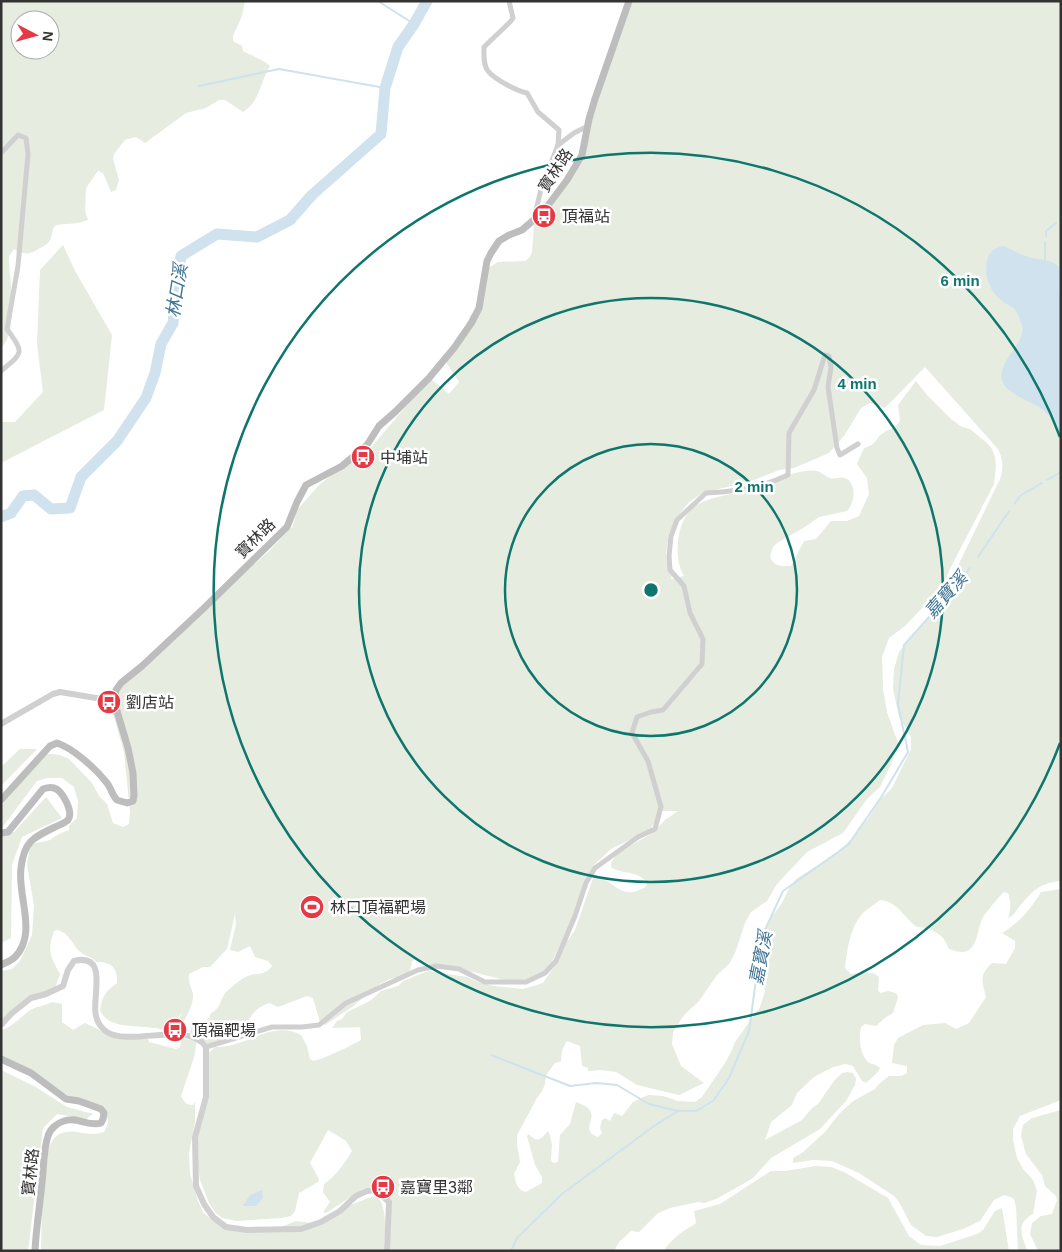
<svg xmlns="http://www.w3.org/2000/svg" width="1062" height="1252" viewBox="0 0 1062 1252" font-family="Arial,'Noto Sans TC',sans-serif">
  <rect width="100%" height="100%" fill="#fff"/>
  <g fill="#e6ecdf" fill-rule="evenodd">
    <path d="M 1,1 L 245,1 L 242,16 L 233,36 L 233,41 L 242,46 L 243,51 C 250,55 266,61 270,66 C 260,82 260,102 243,112 L 225,100 L 219,100 L 206,108 L 186,113 L 145,143 L 136,137 L 125,140 L 114,154 L 113,159 L 119,180 L 116,190 L 111,192 L 103,173 L 98,171 L 86,188 L 85,211 L 88,220 L 78,223 L 56,225 C 51,230 53,234 50,240 C 48,244 44,246 40,248 C 31,255 24,255 14,249 L 9,256 L 9,261 C 10,280 18,336 1,347 ZM 20,20 L 50,20 L 50,50 L 20,50 Z"/>
    <path d="M 630,1 L 1061,1 L 1061,881 C 1037,882 1026,898 1013,915 L 1008,918 C 1011,910 1011,901 1008,893 L 1004,892 C 1001,894 983,916 982,919 C 975,938 977,960 949,949 C 947,945 945,939 941,936 C 938,934 931,929 928,928 C 922,927 918,929 913,924 C 903,915 896,901 880,900 C 875,904 869,908 864,912 C 850,926 847,950 845,968 L 851,974 C 860,973 872,970 879,977 L 878,991 L 881,993 L 888,991 L 896,993 L 898,997 L 893,1013 L 886,1017 L 876,1026 L 865,1024 L 861,1027 C 859,1038 859,1054 869,1063 L 876,1065 L 880,1068 L 878,1072 L 866,1083 L 862,1081 L 853,1066 L 845,1064 L 833,1067 L 814,1077 L 797,1093 L 792,1105 L 771,1122 L 765,1140 L 802,1120 L 813,1107 L 818,1104 L 834,1081 L 842,1073 L 847,1072 L 853,1073 L 856,1079 L 855,1085 L 846,1101 L 820,1129 L 771,1158 L 753,1178 L 743,1184 L 716,1199 L 704,1203 L 698,1202 L 670,1208 L 658,1213 L 639,1232 L 631,1231 L 619,1242 L 614,1251 L 390,1251 L 391,1201 L 383,1191 L 372,1187 L 363,1189 L 326,1213 L 323,1212 L 330,1202 L 323,1192 L 324,1184 C 337,1175 344,1164 352,1151 L 346,1141 L 328,1130 L 310,1163 L 319,1179 L 318,1182 L 299,1193 L 295,1211 L 291,1216 L 282,1218 L 237,1221 L 222,1218 L 215,1212 L 209,1203 L 200,1180 L 196,1152 L 209,1053 L 215,1047 C 245,1049 271,1019 301,1035 L 307,1046 L 310,1059 L 313,1061 L 321,1059 L 344,1049 L 361,1040 L 360,1027 L 332,1028 L 337,1021 L 342,1019 L 347,1012 L 370,1001 L 381,991 L 398,986 L 403,981 L 428,971 L 467,977 L 478,982 L 494,986 L 523,989 L 543,983 L 552,970 L 561,955 L 563,947 L 575,930 L 593,878 C 610,876 619,898 637,891 C 641,889 644,889 647,885 C 643,870 621,875 611,867 L 611,863 L 617,853 L 651,834 L 665,820 L 678,811 L 661,811 L 650,830 L 611,849 L 594,865 L 589,875 L 577,909 L 554,958 L 546,972 L 537,978 L 512,982 L 473,972 L 435,968 L 422,960 L 417,959 L 412,961 L 410,971 L 406,975 L 390,979 L 380,984 L 352,1007 L 325,1025 L 320,1022 L 313,998 L 307,996 L 278,1007 L 269,1003 C 253,1009 248,1018 243,1035 L 209,1045 L 198,1036 L 190,1033 L 192,1025 L 196,1022 L 206,1023 L 211,1013 C 221,1009 220,998 227,991 C 233,986 244,976 251,975 C 259,973 266,975 272,966 L 268,961 L 255,957 L 250,946 L 238,952 L 230,950 L 236,924 L 235,914 L 227,949 L 210,967 L 203,967 L 189,974 C 188,982 191,986 193,994 C 194,1002 188,1014 184,1021 L 181,1023 L 178,1020 L 183,1011 L 168,1031 C 163,1030 158,1028 153,1028 C 136,1025 107,1029 100,1010 C 102,996 106,991 117,983 C 118,968 111,961 96,962 C 92,957 88,957 83,954 C 72,947 71,933 57,930 L 54,931 C 47,951 50,956 60,974 L 55,988 L 11,1011 L 1,1021 L 1,971 L 12,969 L 20,961 L 32,935 L 34,905 L 27,865 L 30,847 L 32,844 L 50,840 L 59,834 L 69,830 L 69,826 L 77,818 L 78,801 L 74,787 L 62,778 L 47,778 L 37,781 L 1,829 L 1,806 L 39,758 L 45,754 L 52,754 L 60,755 L 69,759 L 92,783 L 99,796 L 107,804 L 113,823 L 123,827 L 129,824 L 130,812 L 124,752 L 113,714 L 114,703 L 117,692 L 136,671 L 268,552 L 293,526 L 297,510 L 319,485 L 340,468 L 360,458 L 368,451 L 430,378 L 449,394 L 459,382 L 444,359 L 461,337 L 470,316 L 476,308 L 485,270 L 498,262 L 525,261 L 530,257 L 532,252 L 534,225 L 580,157 ZM 925,367 L 998,449 C 1003,459 1004,468 1000,479 L 938,607 L 899,652 L 894,669 L 893,689 L 899,717 L 911,737 L 911,749 L 892,788 L 880,800 L 868,819 L 859,827 L 853,838 L 831,857 L 796,879 L 788,890 L 782,903 L 769,920 L 766,928 L 763,958 L 762,980 L 765,991 L 760,1007 L 735,1042 L 732,1050 L 725,1063 L 702,1097 L 695,1102 L 678,1101 L 663,1096 L 648,1095 L 633,1102 L 622,1116 L 614,1113 L 610,1121 L 605,1118 L 602,1120 L 600,1128 L 602,1133 L 598,1137 C 574,1128 610,1114 576,1102 L 570,1124 L 560,1135 L 558,1162 L 553,1163 L 551,1160 L 552,1145 L 549,1132 L 547,1132 C 541,1140 536,1143 529,1134 L 527,1136 L 535,1165 L 542,1177 L 542,1183 L 526,1192 C 517,1190 516,1183 514,1174 L 520,1162 L 517,1144 L 517,1135 L 537,1098 L 542,1091 L 545,1084 L 546,1075 L 555,1063 L 561,1061 L 562,1050 L 567,1041 L 580,1046 L 582,1066 L 588,1068 L 588,1071 L 601,1070 L 616,1072 L 637,1085 L 679,1095 L 704,1083 L 681,1066 L 672,1044 L 673,1032 L 684,1015 L 699,1001 L 717,975 L 729,964 L 735,953 L 745,923 L 751,912 L 767,901 L 777,884 L 807,852 L 843,833 L 867,799 L 880,787 L 893,760 L 898,743 L 887,712 L 883,689 L 882,657 L 889,638 L 905,626 L 943,586 L 950,569 L 994,484 L 996,466 L 995,457 L 992,449 L 987,443 L 970,429 L 962,427 L 951,419 L 927,395 L 916,381 L 898,405 L 900,421 C 895,429 890,428 883,433 C 875,438 878,444 864,448 L 857,464 L 867,478 L 869,494 L 859,516 L 847,521 L 831,521 L 816,539 L 804,541 L 791,566 C 781,566 773,567 770,556 L 773,547 L 777,543 L 805,527 L 819,517 L 847,511 C 855,503 857,483 845,478 C 840,476 835,480 830,478 C 825,477 822,472 817,471 C 799,468 771,482 754,488 C 719,500 683,493 678,542 C 677,553 678,566 684,576 L 671,579 L 672,574 L 667,564 L 666,553 L 669,533 L 676,519 L 689,502 L 703,493 L 754,480 L 779,470 L 794,468 L 829,453 L 844,436 L 861,408 L 870,403 L 885,408 Z"/>
    <polygon points="63,245 75,271 112,335 104,410 1,463 1,422 15,422 43,392 37,344 40,270"/>
    <polygon points="20,749 37,749 1,786 1,767"/>
    <polygon points="46,797 62,818 22,837 12,865 11,938 1,943 1,834 14,832"/>
    <path d="M 1061,889 L 1061,1100 L 1020,1116 L 1013,1129 L 1013,1140 L 1017,1158 L 1023,1169 L 1033,1180 L 1037,1191 L 1033,1214 C 1015,1224 1022,1234 1027,1251 L 1018,1251 L 1016,1207 L 1014,1199 L 1011,1197 L 1004,1195 L 994,1200 L 980,1221 L 963,1229 L 937,1237 L 926,1236 L 911,1225 L 899,1202 L 894,1196 L 859,1173 L 832,1161 L 813,1160 L 793,1163 L 793,1158 L 802,1153 L 825,1132 L 840,1113 L 853,1101 L 875,1089 L 880,1083 L 889,1076 L 901,1076 L 907,1073 L 907,1066 L 892,1063 L 894,1045 L 898,1038 L 923,1025 L 945,1023 L 956,1029 L 969,1023 L 986,997 C 982,981 979,975 992,963 L 1006,964 L 1015,948 L 1015,941 L 1002,933 C 1020,922 1030,910 1041,892 Z"/>
    <path d="M 52,1002 L 62,1004 L 62,1022 L 73,1030 L 85,1023 L 104,1032 L 148,1039 L 149,1042 L 176,1049 L 180,1047 L 182,1039 L 197,1040 L 194,1057 L 181,1096 C 184,1102 186,1105 193,1105 L 195,1102 L 195,1122 L 189,1153 L 190,1174 L 198,1201 L 203,1212 L 213,1221 L 221,1224 L 250,1229 L 281,1227 L 296,1221 L 313,1223 L 326,1221 L 324,1216 L 368,1198 L 376,1196 C 389,1205 384,1236 384,1251 L 41,1251 C 43,1228 38,1145 58,1135 C 70,1128 80,1134 92,1134 C 96,1134 100,1133 104,1132 C 110,1123 109,1116 101,1109 L 62,1093 L 41,1079 L 23,1073 L 1,1062 L 1,1030 C 13,1027 19,1018 29,1011 C 36,1006 45,1006 52,1002 Z"/>
    <polygon points="1,1070 34,1086 67,1107 93,1114 86,1119 57,1114 43,1128 28,1251 1,1251"/>
    <polygon points="1061,1110 1061,1251 1038,1251 1030,1234 1032,1223 1041,1216 1052,1214 1057,1200 1056,1196 1045,1186 1042,1175 1026,1154 1021,1136 1023,1125 1032,1118"/>
    <path d="M 816,1166 L 831,1167 L 844,1172 L 888,1198 L 909,1236 L 921,1245 L 940,1246 L 977,1234 L 983,1230 L 995,1211 L 1002,1208 L 1009,1251 L 664,1251 C 668,1243 678,1235 685,1230 C 689,1227 692,1227 696,1223 L 694,1211 L 720,1204 L 771,1171 L 785,1171 Z"/>
  </g>
  <g fill="#cfe2ee">
    <path d="M 1003,246 C 1012,249 1020,255 1029,257 C 1040,261 1050,258 1059,267 C 1061,277 1056,286 1061,297 L 1061,434 C 1056,426 1050,415 1042,409 C 1029,399 993,392 1003,368 C 1008,354 1020,345 1023,330 C 1022,324 1019,317 1016,311 C 1013,306 1005,304 1001,300 C 989,291 984,275 987,261 C 989,252 994,248 1003,246 Z"/>
    <polygon points="262,1190 263,1198 256,1206 243,1206 250,1195"/>
  </g>
  <g fill="none" stroke-linecap="round" stroke-linejoin="round">
    <g stroke="#cfe2ee" stroke-width="2">
      <polyline points="378,1 414,24"/>
      <polyline points="199,86 279,69 385,88"/>
      <polyline points="1046,236 1046,231 1056,223"/>
      <polyline points="1045,260 1045,242"/>
      <polyline points="1047,480 1061,472"/>
      <polyline points="1015,503 1020,496 1042,483"/>
      <polyline points="978,557 1009,511"/>
      <polyline points="491,1055 570,1086 596,1083 617,1085 649,1104 678,1111"/>
      <polyline points="511,1251 517,1238 562,1194 654,1126 678,1111 696,1111 713,1101 729,1078 749,1031 762,936 783,891 848,845 882,796 908,752 898,704 904,645 962,580 970,568"/>
    </g>
    <polyline stroke="#cfe2ee" stroke-width="11" points="1,517 11,513 23,496 34,495 51,509 70,508 81,477 117,441 146,398 155,373 161,344 173,323 176,290 181,256 217,234 257,237 290,220 312,195 381,134 385,88 398,47 414,24 427,1"/>
    <g stroke="#d0d0d0" stroke-width="5">
      <path d="M 509,1 L 513,18 L 510,22 L 484,47 C 484,54 483,65 488,71 C 494,79 517,91 527,93 L 538,112 L 559,130 L 558,145 L 541,189 L 534,219"/>
      <polyline points="558,145 574,133 588,126"/>
      <path d="M 1,153 L 18,135 L 26,138 L 28,154 L 18,266 L 7,329 C 24,353 24,352 1,371"/>
      <path d="M 206,1047 L 272,1027 L 302,1027 L 319,1025 L 346,1003 L 418,970 L 436,966 L 459,969 L 485,982 L 526,982 L 545,973 L 556,961 L 575,916 L 586,883 L 595,868 L 638,837 L 655,829 L 661,807 L 648,761 L 632,733 L 637,717 L 651,712 L 663,710 L 702,664 L 703,639 L 690,613 L 684,586 L 670,570 L 669,556 L 671,536 L 677,520 L 706,493 C 734,492 763,487 788,475 L 789,433 L 814,390 L 825,355 L 829,356 L 831,367 L 828,387 L 837,448 L 840,455 L 858,444"/>
    </g>
    <g stroke="#d0d0d0" stroke-width="6">
      <polyline points="1,724 53,694 60,692 114,701"/>
      <path d="M 1,1025 L 11,1014 L 31,998 L 46,994 L 63,986 L 68,970 L 74,961 C 110,952 91,999 96,1016 C 97,1022 102,1029 107,1032 C 130,1047 188,1020 206,1047 L 206,1097 L 195,1137 L 196,1186 L 204,1204 L 213,1217 L 226,1227 L 247,1230 L 301,1229 L 321,1222 L 340,1211 L 356,1196 L 367,1191 L 376,1190 L 389,1202 L 387,1251"/>
    </g>
    <g stroke="#bdbdbd" stroke-width="7">
      <path d="M 1,800 L 50,746 L 57,743 C 73,748 96,769 107,783 C 111,788 112,795 117,800 L 127,803 L 133,801 L 134,796 L 133,773 L 128,748 L 114,701 L 116,690 L 121,683 L 142,666 L 204,608 L 287,527 L 297,502 L 306,485 L 342,466 L 367,445 L 379,426 L 395,412 L 429,378 L 454,348 L 472,322 L 479,308 L 487,261 L 491,253 L 499,241 L 509,235 L 522,230 L 543,212 L 567,180 L 582,155 L 589,119 L 595,99 L 629,1"/>
      <path d="M 1,833 L 8,832 L 43,789 C 46,788 50,787 54,788 C 62,790 74,812 68,820 C 65,823 59,825 55,827 C 32,838 24,842 21,868 C 17,896 38,933 15,957 C 11,961 5,963 1,965"/>
      <path d="M 1,1059 L 31,1073 L 66,1099 L 79,1101 L 101,1109 L 104,1113 L 103,1119 L 101,1123 C 88,1127 77,1116 64,1121 C 57,1123 50,1129 48,1136 C 43,1151 44,1167 42,1182 C 40,1205 36,1228 35,1251"/>
    </g>
  </g>
  <g fill="none" stroke="#0f766e" stroke-width="2.5">
    <circle cx="651" cy="590" r="146"/>
    <circle cx="651" cy="590" r="292"/>
    <path d="M1060 743A437 437 0 1 1 1060 437"/>
  </g>
  <defs>
    <g id="bus-disc" transform="scale(1.25)"><circle r="9.5" fill="#e63946" stroke="#fff"/><path d="M-5-6H5V4H4V6H2V4H-2V6H-4V4H-5ZM-3.5-4V0h7V-4ZM-3.5 1.2v1.5H-2V1.2ZM2 1.2v1.5H3.5V1.2Z" fill="#fff"/></g>
    <g id="stadium-disc" transform="scale(1.25)"><circle r="9.5" fill="#e63946" stroke="#fff"/><path d="M0-5a6.5 5 0 1 0 0 10a6.5 5 0 1 0 0-10ZM-3.5-1.8h7v3.6h-7Z" fill="#fff"/></g>
  </defs>
  <g fill-rule="evenodd">
    <use href="#bus-disc" x="544" y="216"/>
    <use href="#bus-disc" x="363" y="457"/>
    <use href="#bus-disc" x="109" y="702"/>
    <use href="#stadium-disc" x="312" y="907"/>
    <use href="#bus-disc" x="175" y="1030"/>
    <use href="#bus-disc" x="383" y="1187"/>
  </g>
  <g text-anchor="middle" stroke-width="5" stroke-linejoin="round" paint-order="stroke">
    <g font-size="16" fill="#333" stroke="#fff">
      <text transform="translate(555 170) rotate(-57)" y="6">寶林路</text>
      <text transform="translate(255 538) rotate(-45)" y="6">寶林路</text>
      <text transform="translate(30 1172) rotate(-84)" y="6">寶林路</text>
    </g>
    <g font-size="16" fill="#333" stroke="#fff" text-anchor="start">
      <text x="562" y="222">頂福站</text>
      <text x="380" y="463">中埔站</text>
      <text x="126" y="708">劉店站</text>
      <text x="330" y="913">林口頂福靶場</text>
      <text x="192" y="1036">頂福靶場</text>
      <text x="400" y="1193">嘉寶里3鄰</text>
    </g>
    <g font-size="18" font-style="italic" fill="#3f7597" stroke="#fff">
      <text transform="translate(177 291) rotate(-81)" y="6">林口溪</text>
      <text transform="translate(946 595) rotate(-49)" y="6">嘉寶溪</text>
      <text transform="translate(761 958) rotate(-79)" y="6">嘉寶溪</text>
    </g>
  </g>
  <circle cx="651" cy="590" r="8" fill="#0f766e" stroke="#fff" stroke-width="2.5"/>
  <g font-size="15" text-anchor="middle" font-weight="bold" fill="#0f766e" stroke="#fff" stroke-width="5" stroke-linejoin="round" paint-order="stroke">
    <text x="960" y="286">6 min</text>
    <text x="857" y="389">4 min</text>
    <text x="754" y="492">2 min</text>
  </g>
  <rect width="1062" height="1252" fill="none" stroke="#333333" stroke-width="5"/>
  <g transform="translate(35 35) rotate(96)"><circle r="24" fill="#ffffff" stroke="#adadad"/>
  <path d="M0-4L9 19L0 12L-9 19Z" fill="#e63946"/>
  <text y="-8" font-size="14" font-weight="bold" text-anchor="middle" fill="#333333">N</text>
  </g>
</svg>
